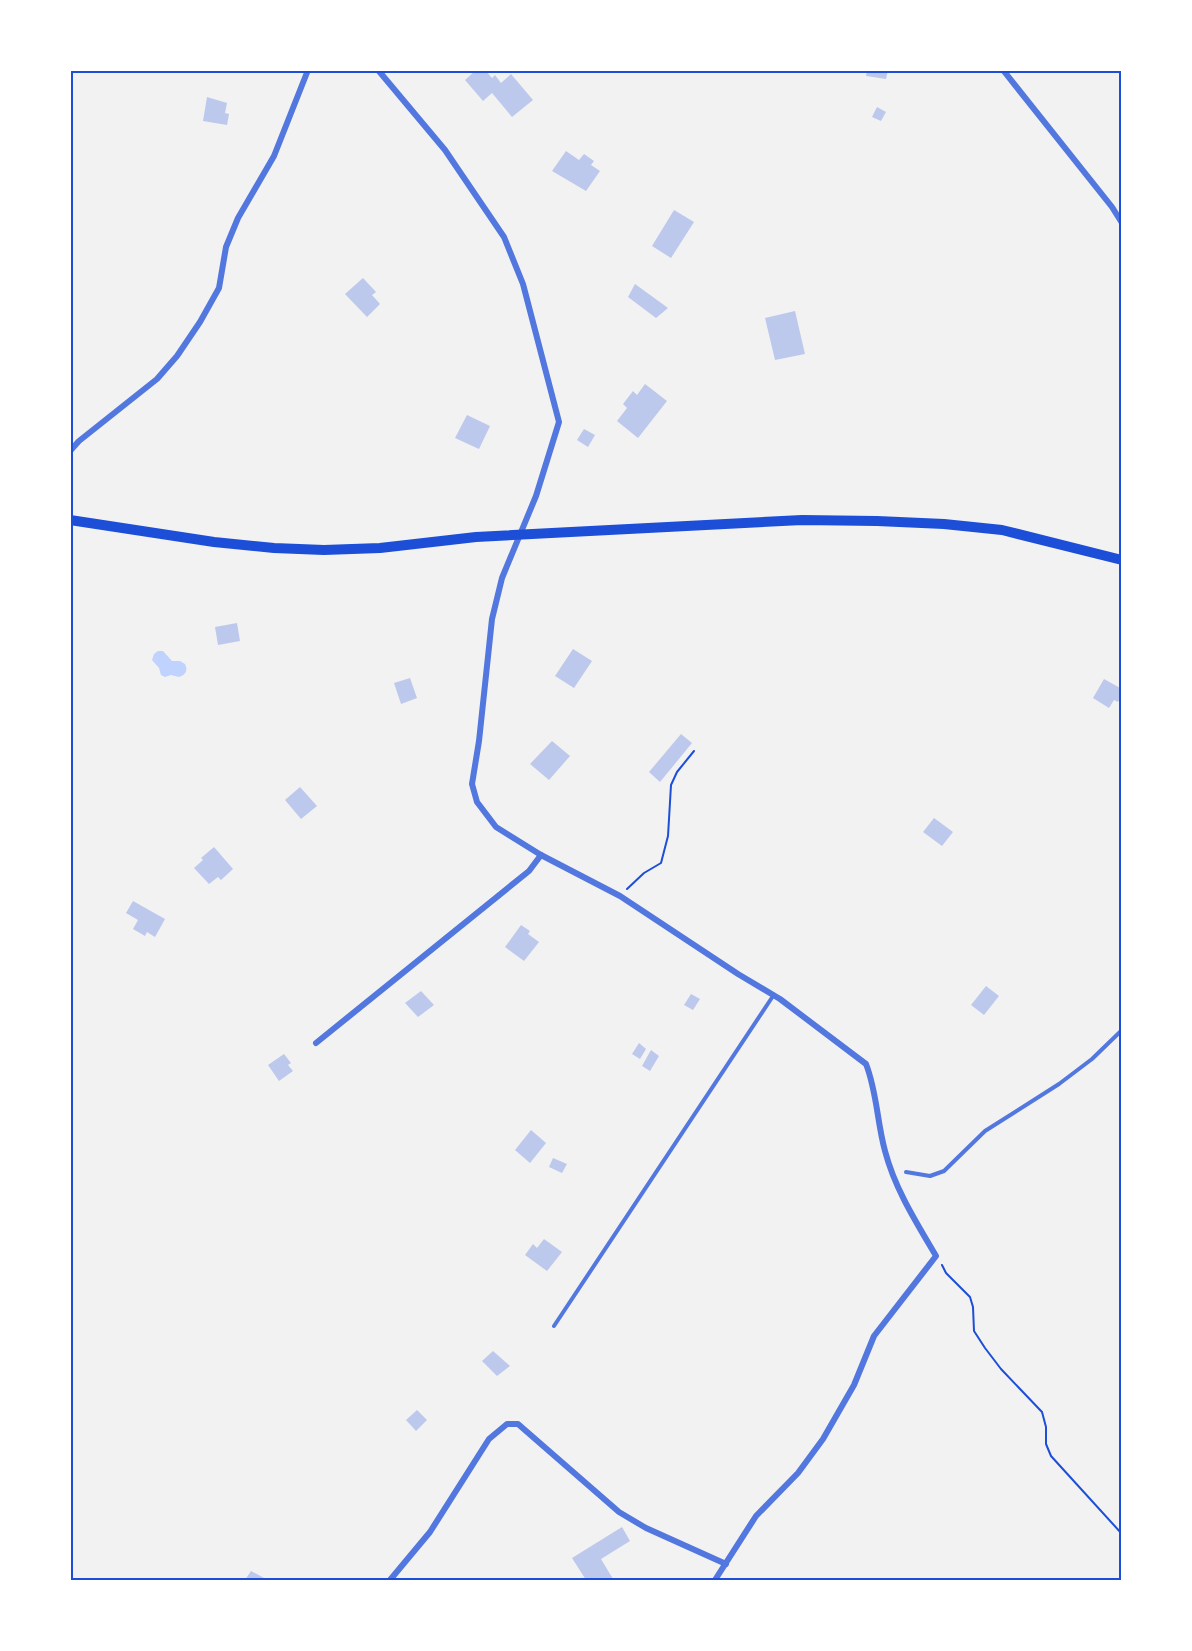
<svg xmlns="http://www.w3.org/2000/svg" width="1192" height="1651" viewBox="0 0 1192 1651" font-family="'IBM Plex Serif',serif">
  <rect width="100%" height="100%" fill="#f2f2f2"/>
  <path fill="#bfd3fe" d="M 158,651 L 163,651 L 172,661 L 180,661 L 185,664 C 188,670 186,675 179,677 L 171,675 L 165,677 L 161,675 L 159,668 L 152,660 L 154,654 Z"/>
  <g fill="#bdc9ec">
    <polygon points="476,70 485,70 492,78 495,75 501,83 511,74 533,100 512,117 492,93 483,101 465,80"/>
    <polygon points="867,70 888,70 886,79 866,76"/>
    <polygon points="207,97 227,103 225,113 229,114 227,125 203,121"/>
    <polygon points="877,107 886,112 881,121 872,117"/>
    <polygon points="566,151 579,160 584,154 594,161 591,165 600,171 586,191 552,171"/>
    <polygon points="674,210 694,222 671,258 652,246"/>
    <polygon points="363,278 376,292 372,295 380,304 367,317 345,294"/>
    <polygon points="635,284 668,308 656,318 628,297"/>
    <polygon points="795,311 805,354 775,360 765,318"/>
    <polygon points="645,384 667,401 638,438 617,421 627,408 623,404 633,391 637,395"/>
    <polygon points="467,415 490,426 479,449 455,438"/>
    <polygon points="584,429 595,435 588,447 577,440"/>
    <polygon points="237,623 240,641 218,645 215,627"/>
    <polygon points="573,649 592,661 574,688 555,676"/>
    <polygon points="410,678 417,698 401,704 394,683"/>
    <polygon points="1104,679 1122,689 1122,696 1118,702 1114,700 1109,708 1093,698"/>
    <polygon points="681,734 692,743 660,782 649,772"/>
    <polygon points="552,741 570,756 549,780 530,764"/>
    <polygon points="300,787 317,806 301,819 285,800"/>
    <polygon points="934,818 953,832 942,846 923,832"/>
    <polygon points="214,847 233,869 221,880 218,877 209,884 194,868 203,860 201,858"/>
    <polygon points="133,901 165,919 155,937 147,932 145,936 133,929 138,920 126,913"/>
    <polygon points="521,925 530,931 528,934 539,942 524,961 505,947"/>
    <polygon points="986,986 999,996 984,1015 971,1005"/>
    <polygon points="421,991 434,1005 418,1017 405,1003"/>
    <polygon points="691,994 700,999 693,1010 684,1005"/>
    <polygon points="639,1043 646,1049 640,1059 632,1054"/>
    <polygon points="651,1050 659,1056 650,1071 642,1066"/>
    <polygon points="284,1054 291,1063 288,1065 293,1071 279,1081 268,1065"/>
    <polygon points="531,1130 546,1143 530,1163 515,1150"/>
    <polygon points="553,1158 567,1164 562,1173 549,1167"/>
    <polygon points="544,1239 562,1252 547,1271 525,1255 533,1244 537,1248"/>
    <polygon points="493,1351 510,1366 497,1376 482,1361"/>
    <polygon points="417,1410 427,1420 416,1431 406,1420"/>
    <polygon points="622,1527 630,1541 601,1559 613,1579 610,1580 586,1580 572,1558"/>
    <polygon points="251,1571 264,1578 274,1580 245,1580"/>
  </g>
  <g fill="none" stroke-linecap="round" stroke-linejoin="round">
    <g stroke="#1d4ed8" stroke-width="2">
      <polyline points="627,889 644,873 661,863 668,836 671,785 677,772 694,751"/>
      <polyline points="942,1265 946,1273 970,1297 973,1307 974,1331 985,1348 1001,1369 1042,1412 1046,1427 1046,1444 1051,1456 1122,1534"/>
    </g>
    <g stroke="#5277de" stroke-width="4">
      <polyline points="906,1172 930,1176 944,1171 985,1131 1059,1084 1092,1059 1122,1030"/>
      <polyline points="554,1326 773,996"/>
    </g>
    <g stroke="#5277de" stroke-width="6">
      <path d="M 378,70 L 445,150 L 504,237 L 523,284 L 559,422 L 536,496 L 502,578 L 492,619 L 479,741 L 472,784 L 477,802 L 496,827 L 541,855 L 620,896 L 738,974 L 780,999 L 866,1064 C 877,1092 877,1122 885,1151 C 895,1189 916,1222 936,1256 L 874,1336 L 854,1385 L 823,1439 L 798,1473 L 756,1516 L 715,1580"/>
      <polyline points="1003,70 1112,207 1122,223"/>
      <polyline points="70,451 79,441 157,379 177,356 200,322 219,288 226,247 238,218 274,156 308,70"/>
      <polyline points="316,1043 529,871 541,855"/>
      <polyline points="390,1580 430,1532 489,1439 507,1424 518,1424 619,1512 646,1528 726,1564"/>
    </g>
    <polyline stroke="#1d4ed8" stroke-width="10" points="70,520 214,542 274,548 324,550 380,548 476,537 802,520 877,521 944,524 1002,530 1122,560"/>
  </g>
  <rect width="1192" height="1651" fill="none" stroke="#ffffff" stroke-width="144"/>
  <rect x="72" y="72" width="1048" height="1507" fill="none" stroke="#1d4ed8" stroke-width="2"/>
</svg>
